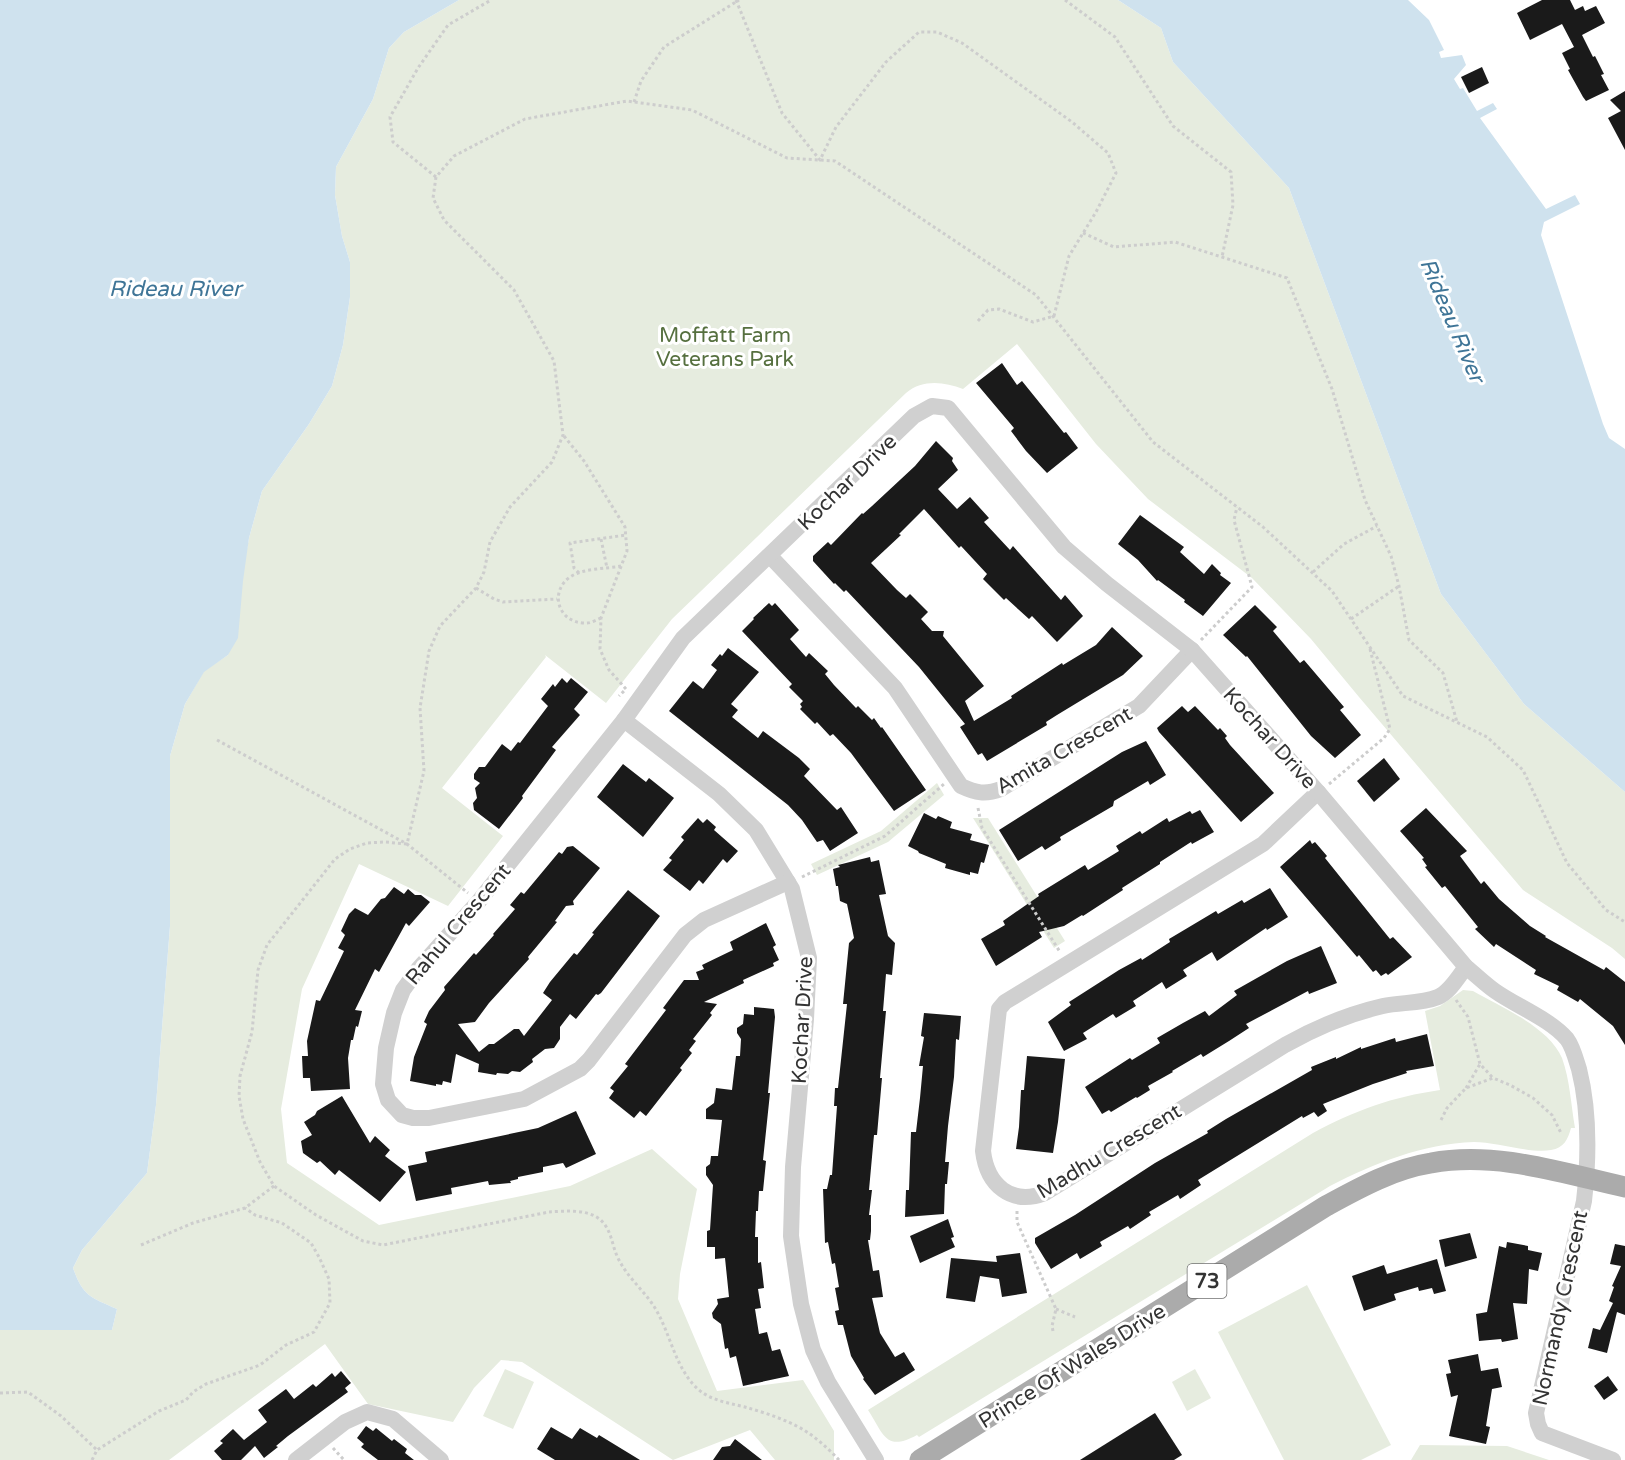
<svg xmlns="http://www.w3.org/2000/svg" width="1625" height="1460" viewBox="0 0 1625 1460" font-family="'Varela Round',sans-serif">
  <rect width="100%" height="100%" fill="#fff"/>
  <g fill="#e6ecdf">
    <path d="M 459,0 L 1118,0 L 1161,28 L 1173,62 L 1289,188 L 1441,594 L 1524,704 L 1625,792 L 1625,959 L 1612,948 L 1523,890 L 1359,697 L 1311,639 L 1252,578 L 1148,499 L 1096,444 L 1017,344 L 963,389 C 944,382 923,379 906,393 L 672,619 L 606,703 L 545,655 L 546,657 L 442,788 L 503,836 L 448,906 L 359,864 L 302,989 L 281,1109 L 287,1163 L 379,1225 L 570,1186 L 652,1149 L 697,1189 L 680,1274 L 678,1299 L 717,1391 L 803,1380 L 834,1431 L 834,1460 L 775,1460 L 750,1430 L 673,1460 L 522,1362 L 501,1360 L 474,1388 L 453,1422 L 368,1404 L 325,1344 L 169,1460 L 0,1460 L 0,1330 L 112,1330 L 117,1309 C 90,1297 83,1296 73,1268 L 82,1250 L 147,1173 L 156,1105 L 170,926 L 170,756 L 185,704 L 204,671 L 228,655 L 249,538 L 262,491 L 309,424 L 332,386 L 343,345 L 350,297 L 350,262 L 342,236 L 335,195 L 336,167 L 373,99 L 389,48 L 404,32 Z"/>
    <polygon points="937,783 944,795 888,842 817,875 811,864 881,831"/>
    <polygon points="973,818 988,818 1065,941 1054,948"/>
    <path d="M 1463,990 L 1473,991 C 1501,1007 1549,1027 1562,1058 C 1570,1080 1571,1105 1575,1128 L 1571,1128 C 1568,1139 1564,1148 1551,1150 C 1532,1154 1496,1142 1474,1142 C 1422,1144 1375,1163 1330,1186 L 919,1437 L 917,1435 C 886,1452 884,1435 868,1410 L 1313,1133 C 1356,1110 1392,1097 1440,1090 L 1425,1011 L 1440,1006 Z"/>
    <polygon points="1307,1285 1391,1445 1361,1460 1284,1460 1218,1332"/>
    <polygon points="505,1369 534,1382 513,1429 483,1416"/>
    <polygon points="1195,1369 1211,1398 1187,1411 1172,1382"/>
    <polygon points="1420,1445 1507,1446 1549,1460 1411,1460"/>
  </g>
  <g fill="#cfe2ee">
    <path d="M 0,0 L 459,0 L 404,32 L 389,48 L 373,99 L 336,167 L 335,195 L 342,236 L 350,262 L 350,297 L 343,345 L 332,386 L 309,424 L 262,491 L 249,538 L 243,581 L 238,638 L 228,655 L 204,672 L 185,704 L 170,756 L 170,926 L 156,1105 L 147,1173 L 82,1250 L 73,1268 C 83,1296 90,1297 117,1309 L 112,1330 L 0,1330 Z"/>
    <polygon points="1118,0 1408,0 1429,20 1444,50 1439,52 1441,58 1462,55 1466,65 1454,79 1460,89 1463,88 1477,111 1493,103 1497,109 1480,118 1546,209 1575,195 1580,204 1544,222 1541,235 1603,424 1609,438 1625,449 1625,792 1524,704 1441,594 1289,188 1173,62 1161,28"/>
  </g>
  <g fill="#1a1a1a">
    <polygon points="1542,0 1570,0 1575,10 1583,6 1585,11 1596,6 1605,23 1582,35 1593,57 1595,56 1604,74 1601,75 1609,90 1586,101 1583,97 1568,70 1570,69 1562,53 1574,47 1562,24 1530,40 1517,13"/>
    <polygon points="1482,67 1489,83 1469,93 1461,77"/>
    <polygon points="1625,91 1625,150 1608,118 1621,111 1610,100"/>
    <polygon points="1002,363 1017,385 1022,381 1064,433 1066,432 1078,448 1047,473 1026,451 1011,431 1014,428 976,383"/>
    <polygon points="936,441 953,458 952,461 958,470 938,489 957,509 970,497 989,518 984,522 1010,550 1013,546 1061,600 1065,595 1083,616 1057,642 1032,616 1029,619 1006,598 1004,600 983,579 987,574 961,546 959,548 924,509 899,534 901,535 871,563 897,590 906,598 910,594 928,612 921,619 932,631 944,631 943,636 984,686 965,701 974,721 1012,698 1011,696 1062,663 1063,665 1096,645 1112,627 1143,656 1123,675 1057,715 1046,722 1047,725 987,761 982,753 978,755 960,727 965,724 919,667 846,590 844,592 835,583 834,584 813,561 813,556 828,542 831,545 862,513 863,514 872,506 915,466"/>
    <polygon points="1140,515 1184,547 1180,552 1204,574 1212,564 1221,573 1220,575 1231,583 1203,616 1184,602 1185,600 1158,580 1157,581 1138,560 1118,544"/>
    <polygon points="769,603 772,606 775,603 799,630 790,639 806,657 809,653 828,671 825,674 834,685 856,708 858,706 872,720 874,718 881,728 882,727 926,790 894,811 851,753 833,734 830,736 817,722 815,724 800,709 802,707 800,704 803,701 789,687 792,684 742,631 754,619 753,618"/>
    <polygon points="1255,605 1277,627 1273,631 1300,663 1304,660 1344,707 1340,710 1361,735 1335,758 1311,736 1247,656 1246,657 1223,635"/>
    <polygon points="728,648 759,672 731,704 738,710 732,717 758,738 763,731 799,758 810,769 804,776 837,810 841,807 858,833 830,851 823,840 817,842 802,820 788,805 669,711 693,681 703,689 717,670 711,665 720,654 722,656"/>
    <polygon points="562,678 567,683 571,678 588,692 574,709 580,715 552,747 556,750 522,796 523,798 499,829 474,810 473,803 477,798 475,788 480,783 474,779 474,774 479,767 485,767 502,744 511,751 518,742 520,743 548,706 541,699 553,684 555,687"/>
    <polygon points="1182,706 1188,712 1195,706 1218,730 1220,728 1227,736 1225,738 1230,745 1274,793 1241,822 1159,732 1157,728"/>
    <polygon points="1146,741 1166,775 1150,785 1148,781 1114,801 1113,806 1060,837 1061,840 1045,850 1042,846 1018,861 999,830 1122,752"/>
    <polygon points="1384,758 1400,779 1374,802 1357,781"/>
    <polygon points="623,764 646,782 649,778 674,798 643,837 597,797"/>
    <polygon points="1426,808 1467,851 1460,856 1481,884 1484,881 1499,899 1530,926 1546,936 1545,937 1604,970 1606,967 1625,982 1625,1045 1613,1026 1580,999 1578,1002 1557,990 1559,986 1534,974 1536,970 1496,944 1494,947 1475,929 1478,927 1445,886 1442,888 1425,867 1427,866 1422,859 1424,858 1400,831"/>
    <polygon points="1200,810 1214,832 1192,844 1191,842 1160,862 1160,864 1122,888 1123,890 1083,916 1082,915 1064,926 1039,932 1042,937 996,966 981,939 1005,925 1003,921 1039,896 1038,894 1085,865 1088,870 1119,851 1116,846 1140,831 1142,834 1167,818 1169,822 1190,811 1192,814"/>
    <polygon points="924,813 936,819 938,816 952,822 950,828 972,834 970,840 989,845 984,863 981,862 978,874 970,872 970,875 945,868 946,864 919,853 918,851 908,846"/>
    <polygon points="698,818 703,823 707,819 716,827 714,830 738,851 727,863 723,859 703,884 699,880 690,891 663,870 672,860 669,858 684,840 681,837"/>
    <polygon points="1310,840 1312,844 1315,842 1327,856 1325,858 1390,939 1393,937 1412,957 1388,975 1386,973 1381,976 1376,970 1373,972 1359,955 1357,957 1280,867"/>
    <polygon points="573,846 600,868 573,901 574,905 566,906 555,921 557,922 528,957 529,959 489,1003 475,1022 458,1024 479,1052 489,1044 494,1044 514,1029 519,1029 524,1036 552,1000 543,993 550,982 574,953 577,955 594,934 592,933 628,890 660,916 601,993 598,995 596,994 576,1019 570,1014 560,1027 560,1039 554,1048 545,1049 532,1059 533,1062 520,1072 512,1071 508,1074 497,1073 496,1075 478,1072 479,1064 456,1054 451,1083 443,1081 442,1085 436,1084 436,1086 410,1081 414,1057 427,1024 424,1022 429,1011 445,990 444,987 474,953 476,955 494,935 493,934 515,909 510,905 521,892 524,894 559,852 562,854 567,847"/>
    <polygon points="870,857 871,862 879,860 886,894 879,895 888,936 895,943 892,975 886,974 883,1011 886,1011 880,1078 882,1078 877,1135 874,1135 869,1190 872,1190 869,1215 871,1215 871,1231 870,1240 868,1240 873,1271 879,1270 883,1297 872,1298 880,1333 895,1357 904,1352 915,1370 875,1395 863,1379 864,1378 851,1356 843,1325 838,1325 835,1311 839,1310 835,1288 839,1287 835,1263 832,1264 828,1242 825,1243 823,1189 827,1189 830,1175 832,1175 837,1106 834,1106 835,1088 838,1088 847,1004 843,1004 849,943 854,938 847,904 840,901 838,886 836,886 833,869 840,867 838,865"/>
    <polygon points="394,887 404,894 408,889 415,895 421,895 430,902 409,926 406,923 379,972 375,969 355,1010 362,1011 358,1027 356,1026 353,1040 351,1040 348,1058 350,1089 311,1091 310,1078 303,1078 302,1056 308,1056 307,1041 316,1000 320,1001 344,951 338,948 345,935 341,931 349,914 355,908 368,915 381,899 385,898"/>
    <polygon points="1270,888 1288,917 1267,930 1266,928 1217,961 1212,952 1183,970 1187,976 1166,989 1162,982 1133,1001 1136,1006 1116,1018 1113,1014 1083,1033 1087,1039 1064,1051 1048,1022 1071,1005 1069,1002 1119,970 1141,958 1142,960 1170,942 1169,939 1216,911 1218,914 1242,900 1244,903"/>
    <polygon points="766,923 776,945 773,947 779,960 773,963 774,966 743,980 744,983 704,1002 717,1004 710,1013 712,1015 693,1039 696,1041 689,1050 692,1053 680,1068 682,1070 646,1116 640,1111 634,1118 609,1098 614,1091 610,1088 628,1066 625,1064 666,1010 663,1008 684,980 699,980 696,972 704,969 702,965 733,950 730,942"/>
    <polygon points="1321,946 1337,983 1309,994 1308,991 1246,1024 1249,1028 1229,1041 1203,1057 1201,1054 1172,1071 1173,1072 1148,1086 1150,1090 1137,1098 1136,1097 1111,1112 1109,1110 1102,1114 1085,1087 1130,1058 1132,1060 1160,1043 1157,1038 1183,1023 1205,1011 1209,1016 1237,995 1234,991 1287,961"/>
    <polygon points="754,1007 774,1009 775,1017 768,1093 770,1093 763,1160 766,1161 763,1191 759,1191 758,1211 756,1211 755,1237 758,1237 758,1263 761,1262 764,1288 758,1289 761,1308 755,1309 759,1334 767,1332 772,1351 780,1349 789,1376 743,1386 736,1356 730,1358 728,1348 725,1349 721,1324 713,1318 712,1313 718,1304 717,1299 729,1297 725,1258 715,1259 715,1247 707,1247 707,1231 710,1230 713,1185 706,1175 706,1167 710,1164 711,1156 718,1156 722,1120 706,1119 706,1109 714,1103 716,1088 732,1090 736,1056 740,1056 741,1039 737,1033 737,1028 743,1024 744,1014 754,1015"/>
    <polygon points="924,1013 961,1016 959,1040 956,1039 954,1077 948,1126 945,1162 949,1162 947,1184 945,1184 944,1214 905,1217 906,1190 909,1190 911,1132 916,1132 920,1098 923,1066 919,1066 924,1037 921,1036"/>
    <polygon points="1427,1034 1434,1066 1406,1071 1407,1073 1373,1084 1323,1104 1327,1111 1318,1117 1314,1112 1303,1118 1302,1116 1198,1180 1201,1185 1180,1199 1178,1195 1149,1212 1151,1215 1130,1229 1128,1226 1100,1242 1102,1246 1080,1259 1077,1253 1051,1269 1035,1243 1035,1238 1075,1215 1155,1163 1208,1133 1207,1131 1226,1119 1312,1070 1311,1067 1336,1057 1336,1059 1361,1047 1361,1049 1395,1038 1396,1042"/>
    <polygon points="1027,1056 1065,1059 1058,1122 1053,1153 1016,1149 1019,1127 1021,1090 1024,1090"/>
    <polygon points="342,1096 370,1143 375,1136 390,1150 385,1156 406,1172 380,1202 339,1170 335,1175 320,1161 317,1163 303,1153 301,1141 312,1135 304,1122 315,1115 317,1111"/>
    <polygon points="576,1111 596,1154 566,1168 563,1163 543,1167 543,1172 518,1177 518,1179 510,1181 511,1183 489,1185 488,1181 451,1188 452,1194 416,1201 408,1166 427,1162 425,1152 538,1128"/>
    <polygon points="948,1219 954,1237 951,1238 955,1247 920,1263 910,1236"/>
    <polygon points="1470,1233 1477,1258 1445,1267 1439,1240"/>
    <polygon points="1507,1242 1528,1246 1528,1250 1542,1253 1538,1271 1529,1269 1527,1304 1513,1303 1518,1339 1502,1342 1501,1339 1479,1341 1476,1314 1487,1312 1499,1246 1506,1248"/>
    <polygon points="1615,1244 1625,1246 1625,1315 1617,1312 1607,1353 1588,1348 1593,1328 1600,1330 1613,1303 1609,1301 1614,1287 1612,1286 1621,1266 1610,1264"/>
    <polygon points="1020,1253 1027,1293 1002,1297 999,1279 980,1276 975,1302 946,1298 951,1258 997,1262 996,1256"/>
    <polygon points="1437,1259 1446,1291 1434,1294 1432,1288 1419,1291 1418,1287 1394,1294 1396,1300 1364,1311 1352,1276 1384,1265 1387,1274"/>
    <polygon points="1478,1354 1481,1371 1498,1368 1502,1387 1492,1389 1486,1426 1490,1427 1486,1444 1449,1436 1458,1395 1451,1397 1446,1374 1451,1373 1448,1360"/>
    <polygon points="341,1371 351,1383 345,1388 348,1392 288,1436 276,1446 278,1447 264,1458 255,1446 241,1460 222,1460 214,1451 223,1443 220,1441 233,1429 244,1440 267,1422 258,1410 286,1389 294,1399 313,1384 316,1387 332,1373 335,1377"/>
    <polygon points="1608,1376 1618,1390 1604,1400 1594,1386"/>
    <polygon points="1155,1413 1182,1455 1174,1460 1080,1460"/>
    <polygon points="366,1426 373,1431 376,1428 392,1441 394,1439 407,1449 405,1453 414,1460 378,1460 361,1447 364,1444 357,1438"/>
    <polygon points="551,1427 572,1439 580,1428 597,1438 599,1435 640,1460 555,1460 537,1449"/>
    <polygon points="735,1439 762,1460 713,1460 722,1447 730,1446"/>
  </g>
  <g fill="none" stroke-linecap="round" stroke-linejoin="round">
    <g stroke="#cdcdcd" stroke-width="3" stroke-dasharray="3 3" stroke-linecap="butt">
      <polyline points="736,0 782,113 820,160 836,127 886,62 919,32 937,32 962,43 1072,122 1108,153 1116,173 1096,212 1069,256 1054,316 1033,322 999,309 988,310 977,322"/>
      <polyline points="1065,0 1115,37 1173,126 1231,172 1233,205 1222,257"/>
      <polyline points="634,102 641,81 664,47 739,0"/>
      <polyline points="436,177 393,142 390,117 418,68 448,25 491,0"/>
      <polyline points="1083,233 1114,247 1175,242 1287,278 1332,389 1365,500 1391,556 1399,586 1409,640 1443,673 1457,722"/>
      <polyline points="564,436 584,461 625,527 627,551 601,618 600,649 609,670 626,689 619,696"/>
      <polyline points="601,539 607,568"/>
      <polyline points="1313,572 1344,544 1377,526"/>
      <polyline points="579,573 574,568 570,543 626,535"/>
      <polyline points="476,588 494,599 503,602 557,599"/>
      <path d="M 601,618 C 596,620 590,624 584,623 C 558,622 549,592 570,577 C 583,568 606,569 621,566"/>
      <polyline points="1351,619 1399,586"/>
      <polyline points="1201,640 1252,587 1234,520 1237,507"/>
      <polyline points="217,740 407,844 468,893"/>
      <polyline points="1329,784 1384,738 1390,729 1370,649"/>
      <polyline points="978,808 982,828 1060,952"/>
      <polyline points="802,877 885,836 944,784"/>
      <polyline points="1456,1000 1468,1017 1480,1064 1493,1078"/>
      <polyline points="1466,1088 1480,1064"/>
      <polyline points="1441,1120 1447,1108 1466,1088 1493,1078 1510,1085 1533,1098 1552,1115 1561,1133"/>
      <polyline points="1017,1211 1017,1222 1056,1309 1052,1326 1053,1331"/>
      <polyline points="141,1245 193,1223 245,1208 274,1186"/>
      <polyline points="1056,1309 1075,1317"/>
      <polyline points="0,1393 28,1392 61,1416 97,1450"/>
      <polyline points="333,1448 344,1460"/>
      <polyline points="92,1460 97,1450 159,1411 186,1400 193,1392 206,1384 260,1365 286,1345 314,1332 330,1303 329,1279 319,1257 311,1243 282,1223 255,1215 245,1208"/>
      <path d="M 839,1460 C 825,1445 808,1430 788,1422 C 775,1416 759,1411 745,1407 C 725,1402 706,1400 692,1383 C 672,1359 669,1327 651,1302 C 640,1287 626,1275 618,1258 C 611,1244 612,1228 598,1218 C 585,1209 564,1211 549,1212 L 383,1245 L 363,1241 L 343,1230 L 316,1215 L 274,1186 L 260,1162 L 243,1119 L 239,1096 L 240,1076 L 252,1032 L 258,970 L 267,945 L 335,859 L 350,849 L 367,843 L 385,842 L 407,844 L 424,771 L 420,708 L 429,651 L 440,626 L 476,588 L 484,572 L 490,542 L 510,507 L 552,462 L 563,435 L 554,361 L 514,290 L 444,220 L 433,198 L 436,177 L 454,156 L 525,119 L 627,101 L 692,110 L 787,158 L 835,161 L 1036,295 L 1153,442 L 1263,527 L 1332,591 L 1403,696 L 1487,737 L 1523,770 L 1567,863 L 1606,910 L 1625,922"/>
    </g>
    <g stroke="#d0d0d0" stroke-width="16">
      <path d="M 770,556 L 895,688 L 961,786 C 976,793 985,795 1001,789 L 1139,706 L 1192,650"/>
      <polyline points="624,720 719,794 756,830 792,889 809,958 806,1019 793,1167 791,1236 801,1304 813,1350 828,1382 876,1460"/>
      <path d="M 1318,792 L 1263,844 L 1005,1002 L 999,1009 L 983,1151 C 987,1185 1011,1206 1045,1193 L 1285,1045 C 1317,1027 1348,1014 1383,1006 C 1400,1002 1421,1004 1438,997 C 1450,992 1458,977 1466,967"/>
      <path d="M 788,882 L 704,920 L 685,935 L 589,1060 L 580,1069 L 524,1099 L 429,1118 L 413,1118 L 402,1115 L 388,1100 L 383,1084 L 386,1048 L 394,1013 L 403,990 L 419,968 L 479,901 L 624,720 L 683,638 L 914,416 L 932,406 L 948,408 L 1064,547 L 1107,584 L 1192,650 L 1318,792 L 1466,967 C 1476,975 1485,984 1495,991 C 1516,1006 1550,1019 1567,1039 C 1573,1047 1576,1060 1579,1069 C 1590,1113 1589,1157 1584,1201 L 1536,1413 L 1538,1424 L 1542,1433 L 1613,1460"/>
      <polyline points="296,1460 345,1422 367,1412 393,1419 441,1460"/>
    </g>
    <path stroke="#ababab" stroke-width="21" d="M 920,1460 L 1326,1206 C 1359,1188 1393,1169 1431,1163 C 1496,1151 1562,1173 1625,1187"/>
  </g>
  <g text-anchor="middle" stroke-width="6" stroke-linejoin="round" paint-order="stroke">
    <rect fill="#fff" stroke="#707070" stroke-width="1.5" x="1187.5" y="1264" width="39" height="34" rx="4.5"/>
    <g font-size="20" font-weight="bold" fill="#333">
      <text x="1207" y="1288">73</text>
    </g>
    <g font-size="21" fill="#56703f" stroke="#fff">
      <text x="725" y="342">Moffatt Farm<tspan x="725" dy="24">Veterans Park</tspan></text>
    </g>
    <g font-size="21" fill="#333" stroke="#fff">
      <text transform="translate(847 482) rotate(-44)" y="7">Kochar Drive</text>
      <text transform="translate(1270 738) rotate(48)" y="7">Kochar Drive</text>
      <text transform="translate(1064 750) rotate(-30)" y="7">Amita Crescent</text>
      <text transform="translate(458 924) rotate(-50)" y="7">Rahul Crescent</text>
      <text transform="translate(802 1020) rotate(-87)" y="7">Kochar Drive</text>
      <text transform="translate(1109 1151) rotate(-31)" y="7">Madhu Crescent</text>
      <text transform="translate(1560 1308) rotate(-78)" y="7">Normandy Crescent</text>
      <text transform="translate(1072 1366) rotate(-32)" y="7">Prince Of Wales Drive</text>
    </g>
    <g font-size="22" font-style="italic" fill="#3f7597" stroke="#fff">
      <text x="175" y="296">Rideau River</text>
      <text transform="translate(1453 320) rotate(67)" y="8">Rideau River</text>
    </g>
  </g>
</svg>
